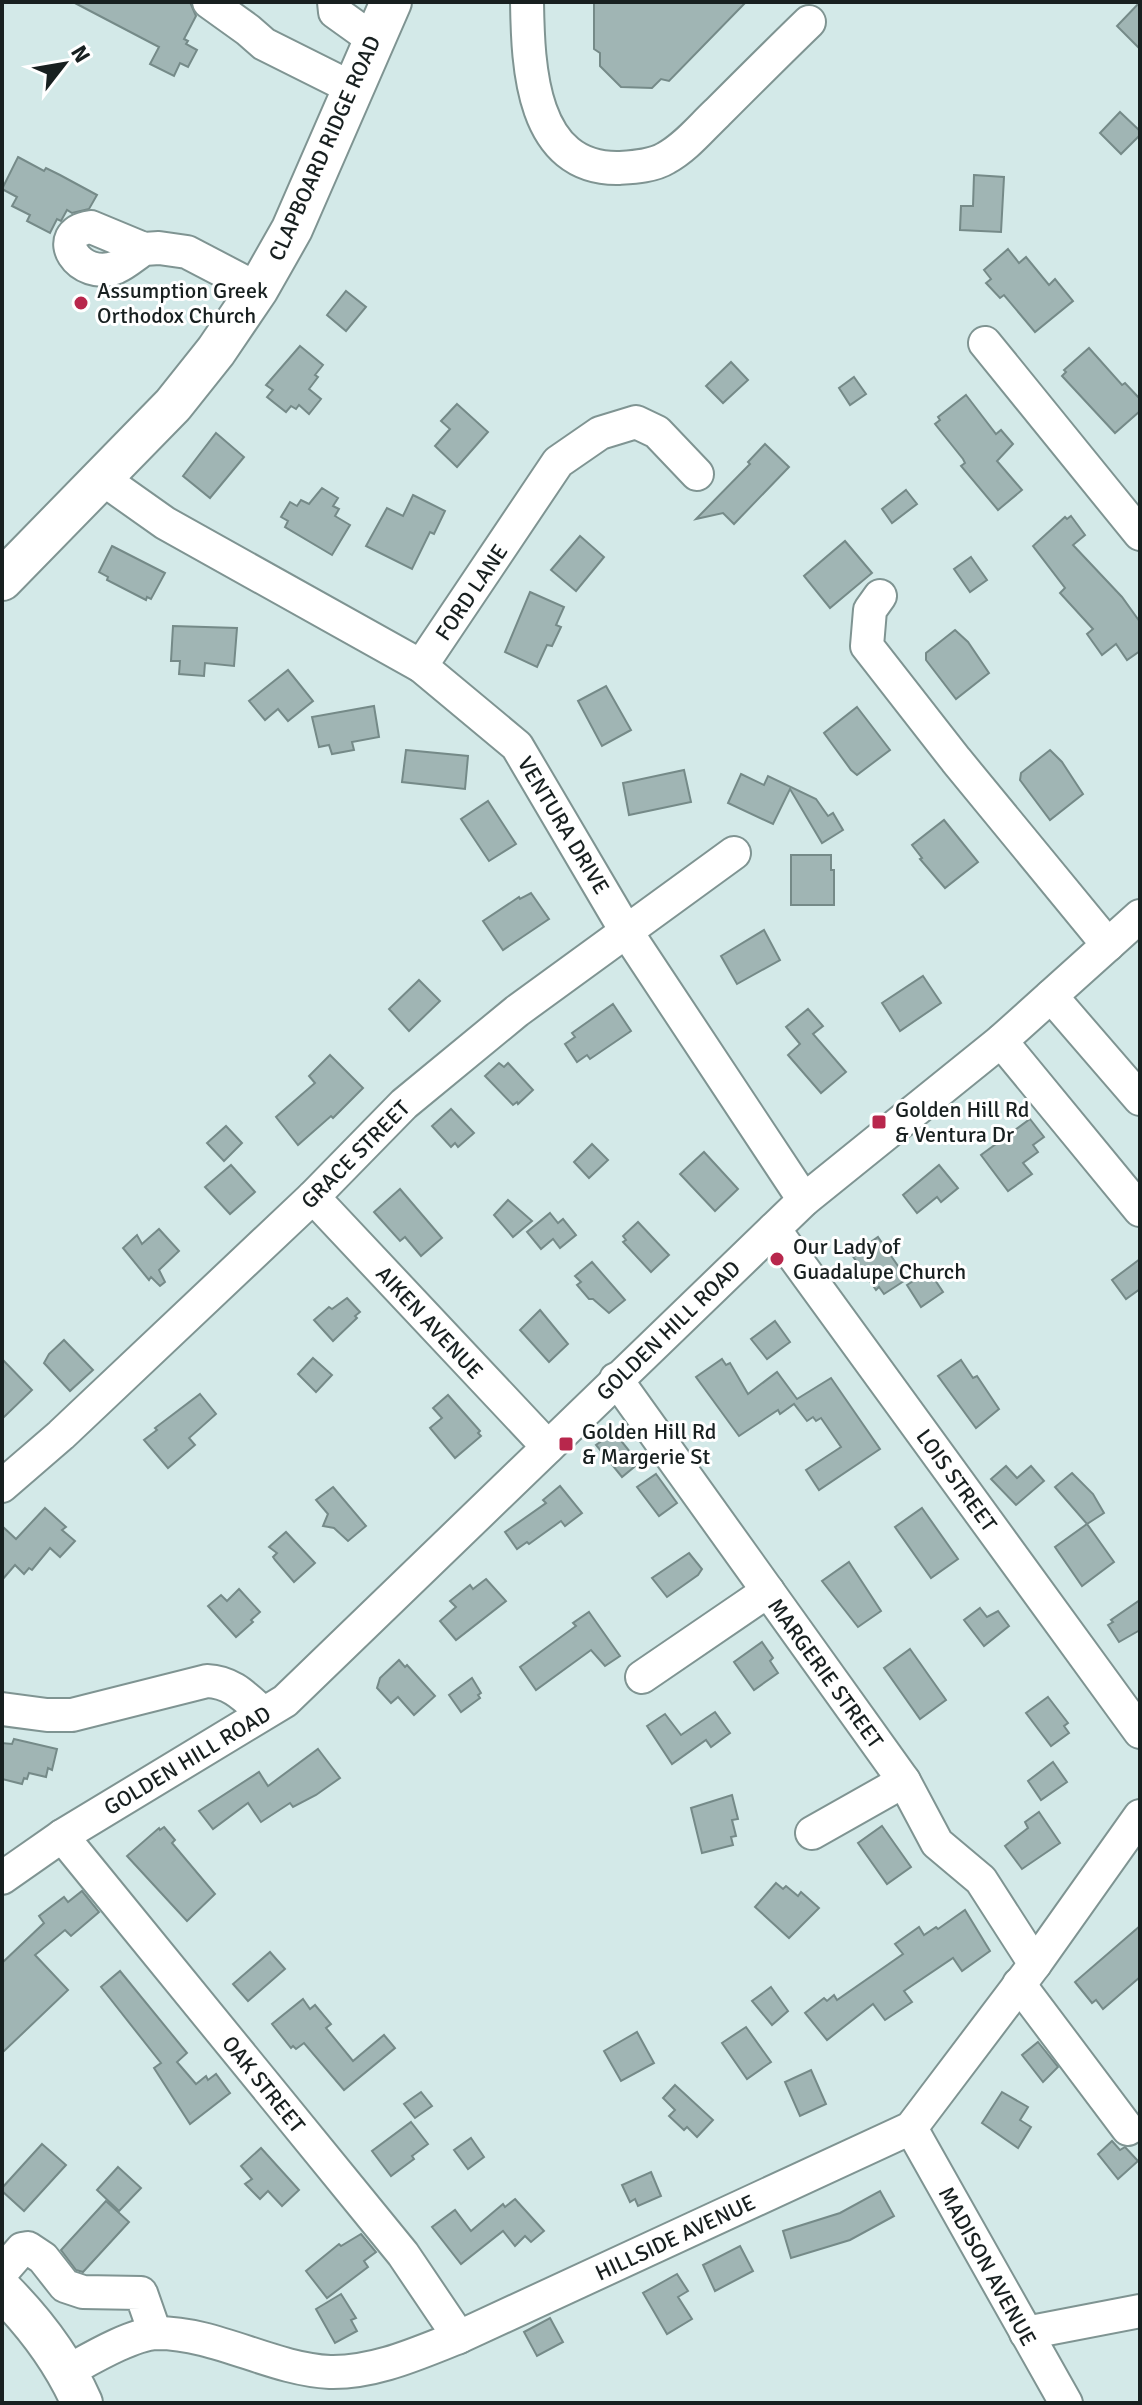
<svg xmlns="http://www.w3.org/2000/svg" width="1142" height="2405" viewBox="0 0 1142 2405" font-family="Signika,sans-serif">
  <rect width="100%" height="100%" fill="#d3e9e8"/>
  <g fill="#a0b5b4" stroke="#758a88" stroke-width="2">
    <polygon points="73,2 190,2 196,16 184,39 188,41 186,44 197,50 188,67 180,63 174,76 150,64 159,47"/>
    <polygon points="594,2 746,2 669,81 661,79 652,88 621,87 600,66 600,53 594,49"/>
    <polygon points="1140,2 1140,49 1117,26"/>
    <polygon points="1120,112 1140,131 1140,135 1121,154 1100,133"/>
    <polygon points="18,157 44,171 46,168 60,175 97,195 89,209 72,213 67,210 61,221 57,219 50,233 27,221 30,215 12,206 17,197 2,189"/>
    <polygon points="974,175 1004,177 1001,232 960,230 961,206 973,206"/>
    <polygon points="1008,249 1019,263 1026,257 1049,285 1055,279 1073,301 1035,332 1004,295 1000,298 986,283 991,279 984,270"/>
    <polygon points="346,291 366,307 346,331 327,315"/>
    <polygon points="300,346 323,365 315,375 318,377 309,389 321,399 309,414 299,405 296,409 291,406 286,412 267,397 273,390 266,385"/>
    <polygon points="1089,348 1122,385 1125,383 1140,399 1140,411 1115,433 1062,376 1066,372 1064,370"/>
    <polygon points="731,362 748,380 723,403 706,386"/>
    <polygon points="854,377 866,394 850,405 839,388"/>
    <polygon points="966,395 996,434 1001,430 1013,444 997,461 1022,490 998,510 961,466 965,463 963,459 935,424 940,420 938,417"/>
    <polygon points="457,404 488,432 457,467 435,446 450,429 441,421"/>
    <polygon points="216,433 244,457 210,498 183,476"/>
    <polygon points="765,444 789,467 734,524 723,513 696,519 750,464 748,462"/>
    <polygon points="322,488 338,498 333,506 339,509 335,516 350,525 332,555 285,527 288,521 281,517 290,502 297,506 301,500 309,504"/>
    <polygon points="906,490 917,504 892,523 882,509"/>
    <polygon points="413,495 445,511 434,534 430,532 412,569 366,546 387,508 403,516"/>
    <polygon points="1071,516 1085,535 1073,545 1122,597 1140,622 1140,651 1127,660 1116,644 1102,655 1087,634 1093,629 1060,593 1065,588 1033,546 1065,517 1067,519"/>
    <polygon points="580,536 604,557 576,591 551,570"/>
    <polygon points="845,541 872,573 830,608 804,576"/>
    <polygon points="112,546 165,573 151,599 147,597 146,600 107,580 108,577 99,572"/>
    <polygon points="971,557 987,580 970,592 954,569"/>
    <polygon points="530,592 564,607 556,625 561,627 552,646 547,645 537,667 505,652"/>
    <polygon points="173,626 237,628 234,666 205,663 204,676 179,674 180,661 171,661"/>
    <polygon points="955,630 968,642 989,673 956,699 926,660 926,653"/>
    <polygon points="288,670 313,701 288,721 278,709 265,720 249,701"/>
    <polygon points="606,686 631,730 602,746 578,701"/>
    <polygon points="374,706 379,737 352,742 354,750 332,754 329,745 319,747 312,717"/>
    <polygon points="857,707 890,750 857,775 851,770 824,733"/>
    <polygon points="406,750 468,756 465,789 402,782"/>
    <polygon points="1050,750 1062,762 1083,794 1050,820 1020,780 1021,773"/>
    <polygon points="684,770 691,802 629,815 623,783"/>
    <polygon points="741,774 764,785 768,776 816,799 828,816 833,813 843,830 822,843 790,789 773,824 728,803"/>
    <polygon points="488,801 516,844 489,861 461,819"/>
    <polygon points="944,820 978,862 945,888 920,859 922,858 912,845"/>
    <polygon points="791,855 831,855 831,870 834,870 834,905 791,905"/>
    <polygon points="531,893 549,919 503,950 483,921 519,897 520,899"/>
    <polygon points="764,930 780,960 737,984 721,956"/>
    <polygon points="923,976 941,1003 900,1031 882,1003"/>
    <polygon points="419,980 440,1001 409,1031 389,1009"/>
    <polygon points="613,1004 631,1031 590,1059 587,1055 577,1062 565,1044 575,1037 572,1033"/>
    <polygon points="808,1009 823,1026 813,1034 846,1072 821,1093 788,1055 800,1044 786,1027"/>
    <polygon points="330,1055 363,1088 333,1118 331,1116 298,1145 276,1117 315,1083 309,1076"/>
    <polygon points="499,1063 504,1067 508,1063 533,1090 518,1104 517,1102 513,1105 485,1076"/>
    <polygon points="451,1109 474,1133 458,1147 455,1143 451,1147 432,1126"/>
    <polygon points="1030,1119 1044,1137 1033,1145 1038,1152 1023,1163 1032,1174 1008,1191 981,1155"/>
    <polygon points="226,1126 242,1143 224,1161 207,1143"/>
    <polygon points="592,1144 608,1160 589,1178 574,1162"/>
    <polygon points="704,1152 738,1189 715,1211 680,1174"/>
    <polygon points="231,1165 255,1192 230,1214 205,1187"/>
    <polygon points="939,1165 958,1188 941,1202 937,1197 917,1213 903,1195"/>
    <polygon points="400,1189 442,1238 421,1256 405,1237 400,1241 374,1212"/>
    <polygon points="508,1200 532,1221 513,1237 494,1215"/>
    <polygon points="550,1213 558,1223 563,1219 576,1235 560,1248 553,1239 541,1249 527,1232"/>
    <polygon points="638,1222 669,1255 651,1272 623,1242 626,1240 623,1236"/>
    <polygon points="159,1229 179,1251 159,1270 165,1282 160,1286 151,1277 149,1280 123,1248 137,1235 142,1244"/>
    <polygon points="878,1237 907,1279 884,1294 879,1287 876,1290 852,1255"/>
    <polygon points="1140,1259 1140,1289 1126,1299 1112,1280"/>
    <polygon points="592,1262 625,1300 609,1313 593,1299 589,1299 577,1285 581,1282 575,1276"/>
    <polygon points="929,1271 943,1292 921,1307 907,1285"/>
    <polygon points="347,1298 360,1312 355,1316 357,1318 333,1341 314,1320 329,1307 332,1309"/>
    <polygon points="540,1310 568,1344 549,1362 520,1330"/>
    <polygon points="775,1321 790,1342 767,1359 751,1339"/>
    <polygon points="64,1340 93,1370 70,1391 44,1363 49,1354"/>
    <polygon points="313,1358 332,1375 316,1392 298,1374"/>
    <polygon points="2,1359 32,1390 2,1419"/>
    <polygon points="722,1359 726,1365 730,1363 748,1394 777,1372 797,1399 831,1378 880,1449 819,1490 806,1470 841,1447 821,1418 816,1421 813,1417 807,1421 794,1404 780,1414 778,1410 739,1436 696,1377"/>
    <polygon points="961,1360 973,1378 977,1376 999,1409 976,1428 938,1376"/>
    <polygon points="200,1394 216,1414 189,1438 195,1445 168,1468 144,1440 157,1430 155,1428"/>
    <polygon points="448,1395 480,1431 478,1433 481,1436 455,1458 430,1428 442,1418 433,1408"/>
    <polygon points="614,1432 639,1463 622,1477 596,1445"/>
    <polygon points="1006,1466 1017,1478 1031,1466 1044,1481 1016,1505 991,1479"/>
    <polygon points="1072,1473 1093,1494 1104,1513 1087,1524 1055,1487"/>
    <polygon points="656,1474 677,1503 659,1516 637,1487"/>
    <polygon points="560,1486 582,1513 565,1526 561,1521 529,1544 527,1542 517,1549 505,1532 546,1503 543,1500"/>
    <polygon points="333,1487 366,1526 348,1541 334,1528 323,1526 328,1514 316,1500"/>
    <polygon points="45,1508 66,1527 62,1530 75,1541 60,1557 50,1548 32,1570 29,1568 24,1574 15,1565 2,1580 2,1526 16,1539"/>
    <polygon points="922,1508 958,1559 931,1578 895,1527"/>
    <polygon points="1087,1524 1114,1562 1082,1586 1055,1547"/>
    <polygon points="286,1532 315,1563 294,1582 275,1560 273,1557 277,1553 269,1547"/>
    <polygon points="689,1553 702,1569 698,1575 667,1597 652,1578"/>
    <polygon points="849,1562 881,1611 858,1627 822,1581"/>
    <polygon points="486,1579 506,1601 456,1640 440,1621 456,1607 450,1601 470,1585 473,1589"/>
    <polygon points="239,1589 260,1612 251,1620 253,1622 236,1637 208,1606 221,1595 227,1601"/>
    <polygon points="1140,1600 1140,1630 1119,1642 1108,1625 1113,1622 1111,1620"/>
    <polygon points="980,1608 987,1617 998,1611 1009,1626 984,1646 964,1620"/>
    <polygon points="589,1612 620,1656 605,1666 591,1650 536,1690 520,1667 576,1626 573,1623"/>
    <polygon points="762,1642 773,1658 770,1661 778,1673 754,1690 734,1662"/>
    <polygon points="910,1649 946,1700 920,1719 884,1668"/>
    <polygon points="399,1660 405,1667 407,1665 435,1696 414,1715 398,1697 391,1703 377,1688 380,1678"/>
    <polygon points="472,1678 481,1693 478,1695 480,1698 461,1712 449,1695"/>
    <polygon points="1048,1697 1068,1723 1064,1726 1069,1733 1051,1746 1026,1713"/>
    <polygon points="715,1712 730,1733 711,1747 706,1740 672,1764 647,1726 665,1714 681,1735"/>
    <polygon points="14,1739 57,1749 52,1770 48,1768 46,1777 29,1773 27,1779 24,1778 22,1784 2,1779 2,1743 12,1744"/>
    <polygon points="318,1749 340,1778 316,1795 293,1807 290,1803 261,1822 248,1803 213,1829 199,1811 259,1772 268,1786"/>
    <polygon points="1053,1762 1067,1782 1041,1800 1028,1781"/>
    <polygon points="732,1795 738,1819 732,1820 736,1836 731,1837 733,1845 702,1853 691,1808"/>
    <polygon points="1039,1812 1060,1843 1022,1869 1005,1846 1028,1828 1025,1822"/>
    <polygon points="882,1826 911,1867 887,1884 858,1843"/>
    <polygon points="164,1827 175,1840 172,1843 215,1894 187,1921 127,1856 159,1828 160,1830"/>
    <polygon points="776,1883 783,1889 786,1886 798,1896 801,1892 819,1908 789,1938 755,1907"/>
    <polygon points="82,1891 99,1912 71,1936 65,1930 35,1955 68,1990 2,2053 2,1963 44,1923 39,1916 64,1897 68,1902"/>
    <polygon points="965,1910 990,1951 962,1971 953,1958 904,1991 912,2002 885,2020 873,2004 827,2040 805,2013 824,1998 827,2001 834,1995 837,2000 903,1954 895,1944 919,1927 924,1935 936,1927 938,1929"/>
    <polygon points="1140,1926 1140,1977 1103,2009 1096,2000 1092,2003 1075,1982"/>
    <polygon points="270,1952 285,1969 248,2001 233,1984"/>
    <polygon points="120,1971 187,2053 177,2062 196,2084 206,2076 208,2080 216,2074 230,2093 190,2124 154,2068 161,2063 101,1987"/>
    <polygon points="771,1987 788,2011 772,2025 752,2001"/>
    <polygon points="303,1999 310,2009 315,2005 331,2024 326,2028 353,2061 384,2035 395,2048 344,2090 304,2043 296,2049 293,2046 291,2048 272,2024"/>
    <polygon points="746,2027 771,2062 747,2079 722,2043"/>
    <polygon points="637,2032 654,2063 621,2081 604,2051"/>
    <polygon points="1038,2042 1058,2067 1043,2082 1022,2055"/>
    <polygon points="811,2070 826,2104 800,2116 785,2082"/>
    <polygon points="675,2085 713,2120 697,2137 687,2127 684,2130 669,2116 675,2110 663,2098"/>
    <polygon points="421,2092 432,2106 415,2118 404,2104"/>
    <polygon points="1002,2092 1028,2107 1020,2120 1031,2127 1018,2148 982,2123"/>
    <polygon points="411,2122 428,2144 412,2156 414,2159 391,2176 372,2151"/>
    <polygon points="471,2138 484,2157 468,2169 454,2150"/>
    <polygon points="1112,2141 1120,2150 1125,2147 1138,2161 1118,2179 1098,2154"/>
    <polygon points="42,2144 66,2165 24,2211 2,2191 2,2188"/>
    <polygon points="261,2148 299,2190 282,2206 268,2191 260,2199 245,2184 252,2179 241,2166"/>
    <polygon points="118,2167 141,2188 119,2211 97,2190"/>
    <polygon points="651,2172 661,2196 638,2206 635,2199 630,2202 622,2185"/>
    <polygon points="880,2191 894,2216 850,2240 791,2258 783,2231 840,2213"/>
    <polygon points="515,2199 544,2231 531,2242 525,2236 515,2246 503,2231 461,2264 432,2227 455,2210 471,2231 503,2204 505,2207"/>
    <polygon points="106,2201 129,2222 83,2272 76,2270 61,2250"/>
    <polygon points="361,2234 376,2252 364,2261 368,2267 327,2298 306,2271 339,2244 341,2246"/>
    <polygon points="740,2246 753,2271 715,2291 703,2265"/>
    <polygon points="677,2274 688,2291 678,2297 692,2319 667,2334 643,2293"/>
    <polygon points="341,2294 356,2318 351,2320 357,2331 335,2343 316,2309"/>
    <polygon points="550,2318 563,2342 537,2356 524,2332"/>
  </g>
  <g fill="none" stroke-linecap="round" stroke-linejoin="round">
    <g stroke="#7f9492" stroke-width="36">
      <g id="minor">
        <polyline points="209,2 248,30 264,44 352,88"/>
        <polyline points="334,2 335,12 374,40"/>
        <path d="M 527,2 C 528,66 531,170 619,168 C 634,167 653,166 666,158 C 686,147 701,128 717,113 C 747,83 778,52 809,22"/>
        <path d="M 144,249 C 136,254 126,263 117,267 C 79,282 48,233 91,227 L 144,249 L 159,248 L 187,252 L 258,289"/>
        <polyline points="985,343 1140,534"/>
        <polyline points="100,477 165,523 421,666 517,746 626,931 804,1200"/>
        <polyline points="880,596 870,610 867,646 956,760 1108,945"/>
        <polyline points="421,666 558,462 600,433 636,422 657,432 697,474"/>
        <polyline points="1051,996 1140,1099"/>
        <polyline points="1001,1041 1140,1210"/>
        <polyline points="313,1197 548,1447"/>
        <polyline points="774,1229 1140,1732"/>
        <polyline points="616,1379 904,1781 937,1843 981,1880 1035,1964"/>
        <polyline points="2,1486 61,1435 313,1197 404,1104 517,1011 734,853"/>
        <polyline points="642,1677 768,1591"/>
        <path d="M 2,1709 L 47,1715 L 72,1715 L 207,1681 C 232,1682 245,1697 263,1713"/>
        <polyline points="812,1833 904,1781"/>
        <polyline points="62,1836 403,2254 459,2337"/>
        <polyline points="2,1878 62,1836 285,1701 804,1200 1001,1041 1140,916"/>
        <polyline points="1019,1984 1128,2129"/>
        <polyline points="911,2128 1066,2403"/>
        <polyline points="2,2272 22,2249 28,2248 43,2258 65,2286 83,2292 141,2293 155,2333"/>
        <polyline points="1026,2333 1140,2311"/>
        <path d="M 68,2371 C 90,2359 132,2334 157,2333 C 217,2333 271,2369 330,2372 C 375,2373 418,2353 459,2337 L 911,2128 L 1035,1964 L 1140,1816"/>
      </g>
    </g>
    <g stroke="#7f9492" stroke-width="44">
      <g id="major">
        <polyline points="2,580 173,405 216,351 258,289 292,229 391,2"/>
        <path d="M 2,2290 C 35,2323 63,2360 82,2403"/>
      </g>
    </g>
    <use href="#minor" stroke="#fff" stroke-width="32"/>
    <use href="#major" stroke="#fff" stroke-width="40"/>
  </g>
  <g fill="#b8274c" stroke="#fff" stroke-width="3">
    <circle cx="81" cy="303" r="8"/>
    <rect x="871" y="1114" width="16" height="16" rx="4"/>
    <circle cx="777" cy="1259" r="8"/>
    <rect x="558" y="1436" width="16" height="16" rx="4"/>
  </g>
  <g text-anchor="middle" stroke-width="6" stroke-linejoin="round" paint-order="stroke">
    <g font-size="22" fill="#182020" stroke="#fff">
      <text transform="translate(324 148) rotate(-66)" y="8">CLAPBOARD RIDGE ROAD</text>
      <text transform="translate(471 592) rotate(-56)" y="8">FORD LANE</text>
      <text transform="translate(564 825) rotate(59)" y="8">VENTURA DRIVE</text>
      <text transform="translate(355 1154) rotate(-45)" y="8">GRACE STREET</text>
      <text transform="translate(430 1322) rotate(47)" y="8">AIKEN AVENUE</text>
      <text transform="translate(668 1330) rotate(-44)" y="8">GOLDEN HILL ROAD</text>
      <text transform="translate(957 1480) rotate(54)" y="8">LOIS STREET</text>
      <text transform="translate(826 1673) rotate(54)" y="8">MARGERIE STREET</text>
      <text transform="translate(187 1760) rotate(-31)" y="8">GOLDEN HILL ROAD</text>
      <text transform="translate(264 2084) rotate(51)" y="8">OAK STREET</text>
      <text transform="translate(675 2237) rotate(-25)" y="8">HILLSIDE AVENUE</text>
      <text transform="translate(988 2266) rotate(61)" y="8">MADISON AVENUE</text>
    </g>
    <g font-size="22" fill="#182020" stroke="#fff" text-anchor="start">
      <text x="97" y="298">Assumption Greek<tspan x="97" dy="25">Orthodox Church</tspan></text>
      <text x="895" y="1117">Golden Hill Rd<tspan x="895" dy="25">&amp; Ventura Dr</tspan></text>
      <text x="793" y="1254">Our Lady of<tspan x="793" dy="25">Guadalupe Church</tspan></text>
      <text x="582" y="1439">Golden Hill Rd<tspan x="582" dy="25">&amp; Margerie St</tspan></text>
    </g>
  </g>
  <rect width="1142" height="2405" fill="none" stroke="#182020" stroke-width="8"/>
  <g transform="translate(64 64) rotate(59)" stroke="#ffffff" stroke-width="6" paint-order="stroke">
  <path d="M0-6L14 30L0 20L-14 30Z" fill="#182020"/>
  <text y="-12" font-size="22" font-weight="bold" text-anchor="middle" fill="#182020">N</text>
  </g>
</svg>
